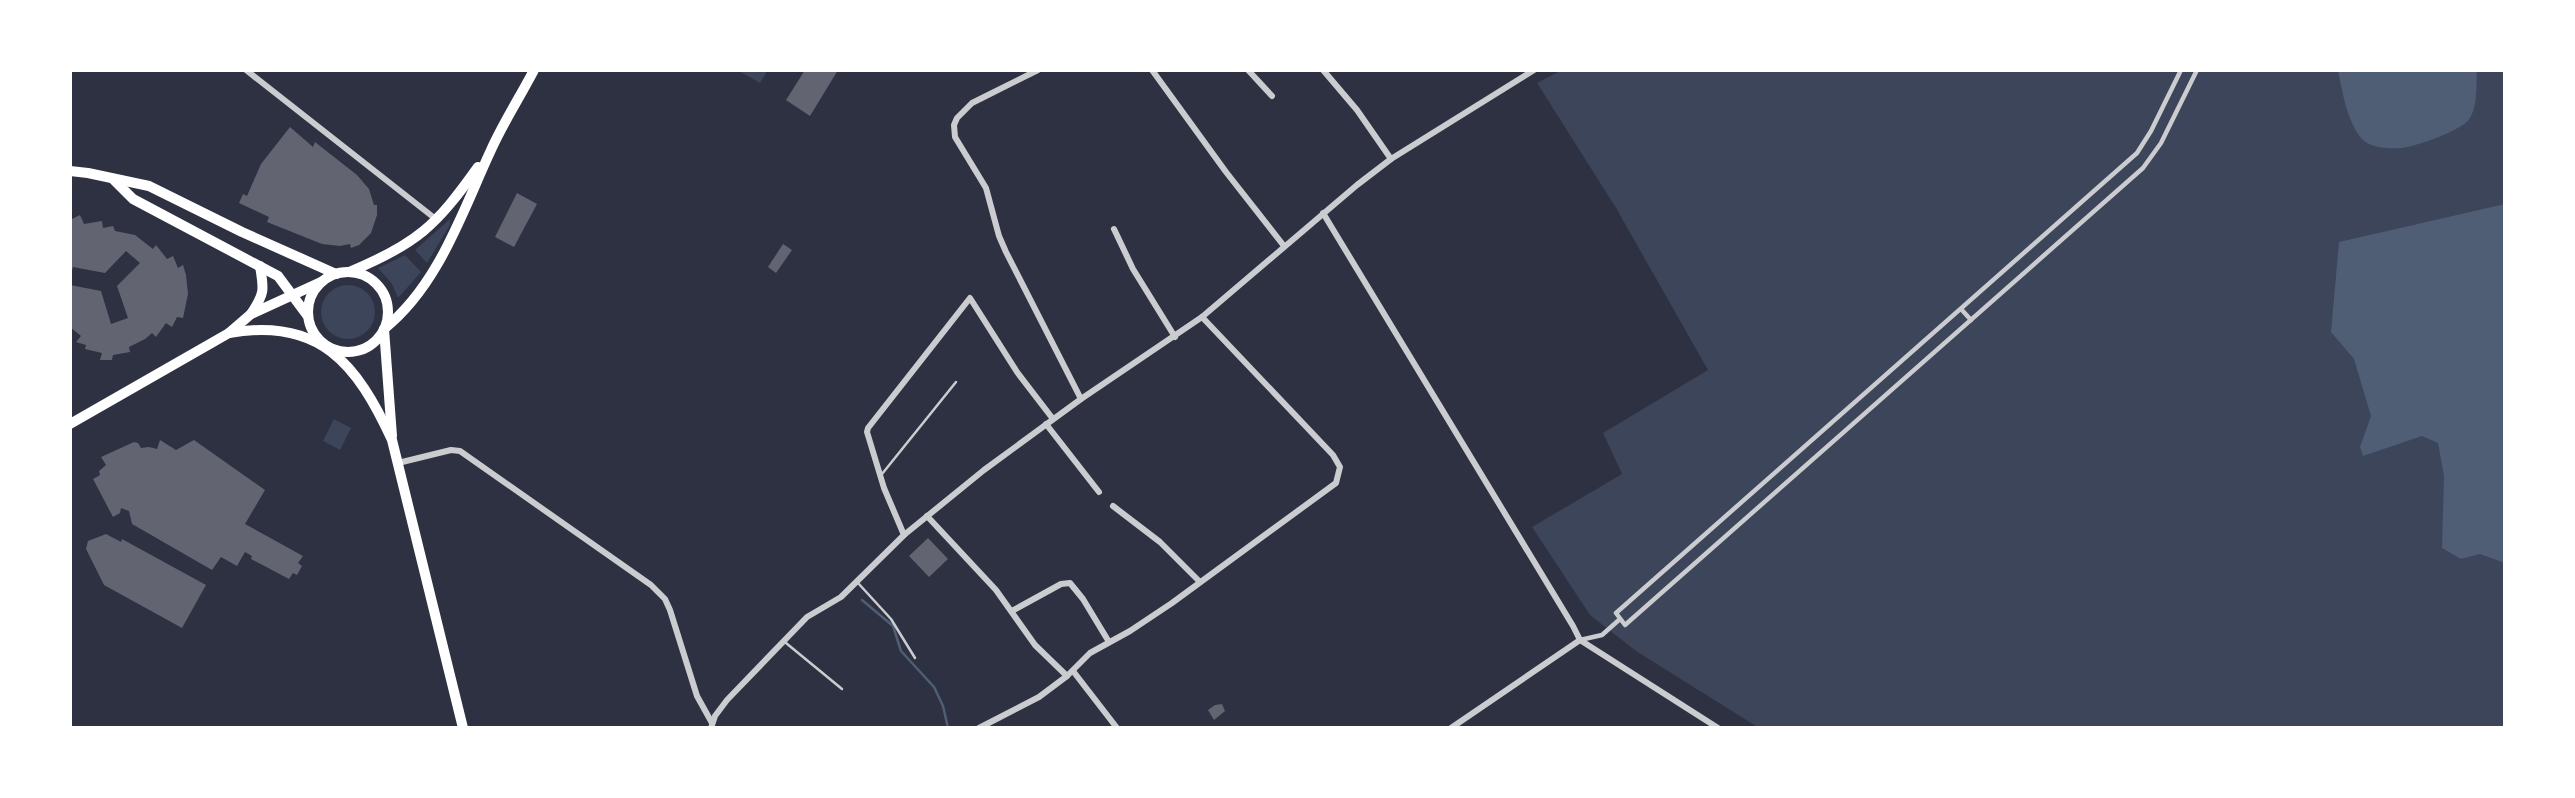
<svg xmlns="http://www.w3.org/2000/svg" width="2575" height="798" viewBox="0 0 2575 798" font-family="'Alegreya Sans',sans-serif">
  <rect width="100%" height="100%" fill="#2d3142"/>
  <g fill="#3c4559">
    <polygon points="737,70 768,70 760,83"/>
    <polygon points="1562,70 2505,70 2505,728 1759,728 1636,651 1590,615 1532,527 1622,474 1603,433 1708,370 1616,208 1537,83"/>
    <polygon points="450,219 450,225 427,263 415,250"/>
    <polygon points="405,255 421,272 398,298 392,284 378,268"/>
    <circle cx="348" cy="312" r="27"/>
    <polygon points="334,419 351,428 340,450 323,441"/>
  </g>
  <g fill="#4f5d75">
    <path d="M 2338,70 L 2477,70 C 2476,85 2478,105 2470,118 C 2464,130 2415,147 2401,148 C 2390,149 2373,148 2364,141 C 2348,126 2342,91 2338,70 Z"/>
    <polygon points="2505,204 2505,563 2480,554 2461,559 2442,548 2444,476 2438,443 2422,436 2363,456 2360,447 2371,416 2354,359 2331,332 2339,242"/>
  </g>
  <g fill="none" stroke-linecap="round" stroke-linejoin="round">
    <polyline stroke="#4f5d75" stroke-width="2.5" points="862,600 893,626 901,651 934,687 943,706 948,728"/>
  </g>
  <g fill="#626471">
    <polygon points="805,70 838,70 810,116 786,100"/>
    <polygon points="290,127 313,147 315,142 357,175 369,189 374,205 377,205 377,215 371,233 359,245 351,248 350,244 340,246 322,244 267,222 269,217 239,203 243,194 247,196 261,164"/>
    <polygon points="517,193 537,204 514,247 495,237"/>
    <polygon points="80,215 84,224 102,221 103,228 113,226 115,231 135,235 153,249 156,245 167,259 173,256 178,268 183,265 186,275 188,294 183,318 177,317 172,327 166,323 156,337 152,333 145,339 129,347 130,352 113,355 112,360 100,360 102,353 85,349 86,345 76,342 81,336 70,327 70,285 101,291 111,324 128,318 117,286 140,263 126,251 105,273 73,267 70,278 70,220"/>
    <polygon points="783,244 792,250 776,273 768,267"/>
    <polygon points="160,440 176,450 194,440 265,490 245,524 303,556 298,563 302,566 297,575 293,573 289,579 251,559 252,556 245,552 237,566 221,557 212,570 132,524 129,511 121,508 120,513 113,517 93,479 100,475 99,471 106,465 101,457 134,442 138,443 141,448 149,447 157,449"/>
    <polygon points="106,534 121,542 122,539 206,585 182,628 104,585 86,549 88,541"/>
    <polygon points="928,538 948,559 929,577 909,556"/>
    <polygon points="1222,704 1225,711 1214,720 1208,710 1215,705"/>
  </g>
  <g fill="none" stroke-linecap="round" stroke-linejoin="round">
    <g stroke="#caccd0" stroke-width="2.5">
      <polyline points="882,474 956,382"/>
      <polyline points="858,583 891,619 915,658"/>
      <polyline points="786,643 842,689"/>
    </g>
    <g stroke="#caccd0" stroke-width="4.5">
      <polyline points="2181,70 2151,131 2137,153 1616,613 1625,625 2143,168 2161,143 2197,70"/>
      <polyline points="1961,309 1971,320"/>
      <polyline points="1580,640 1602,635 1620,619"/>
    </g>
    <g stroke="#caccd0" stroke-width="6">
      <polyline points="246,70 437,220"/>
      <polyline points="1038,70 972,103 957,118 954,125 955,137 986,188 999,236 1006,252 1081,399"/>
      <polyline points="1152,70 1226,172 1284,246"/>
      <polyline points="1248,70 1272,96"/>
      <polyline points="1323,70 1357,110 1391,159"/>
      <polyline points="1323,213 1573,626 1580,640 1718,728"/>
      <polyline points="1114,229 1133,269 1175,337"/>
      <polyline points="1046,424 1099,492"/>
      <polyline points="398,463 451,450 460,451 651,585 665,599 670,610 697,696 712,723"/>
      <polyline points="1113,506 1160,542 1200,582"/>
      <polyline points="927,516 996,590 1035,645 1067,676"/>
      <polyline points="904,535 884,488 867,432 868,428 970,298 1017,372 1053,419"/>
      <polyline points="1012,611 1061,584 1070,583 1083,599 1109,642"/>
      <polyline points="1073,671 1117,728"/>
      <polyline points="711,728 715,716 727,700 807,617 841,597 904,535 984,470 1081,399 1202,317 1357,185 1391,159 1534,70"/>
      <polyline points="979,728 1039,697 1067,676 1090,653 1130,631 1172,603 1336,483 1340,467 1333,455 1202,317"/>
      <polyline points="1451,728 1580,640"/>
    </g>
    <g stroke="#fff" stroke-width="10">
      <polyline points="70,171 88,173 149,186 242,232 336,274"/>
      <polyline points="114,180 133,199 278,276 307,315"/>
      <circle cx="348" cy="312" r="40"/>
      <path d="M 349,272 C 417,244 436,226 478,167"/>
      <path d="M 251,314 C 265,293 264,290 260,266"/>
      <path d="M 229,333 C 320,317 357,364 392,440 L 463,728"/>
      <polyline points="70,424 229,333 251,314 321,282"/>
      <path d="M 392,436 L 384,329 C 439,285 462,212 491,150 C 503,123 520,97 534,70"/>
    </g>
  </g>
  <rect width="2575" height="798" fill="none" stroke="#ffffff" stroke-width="144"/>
</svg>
